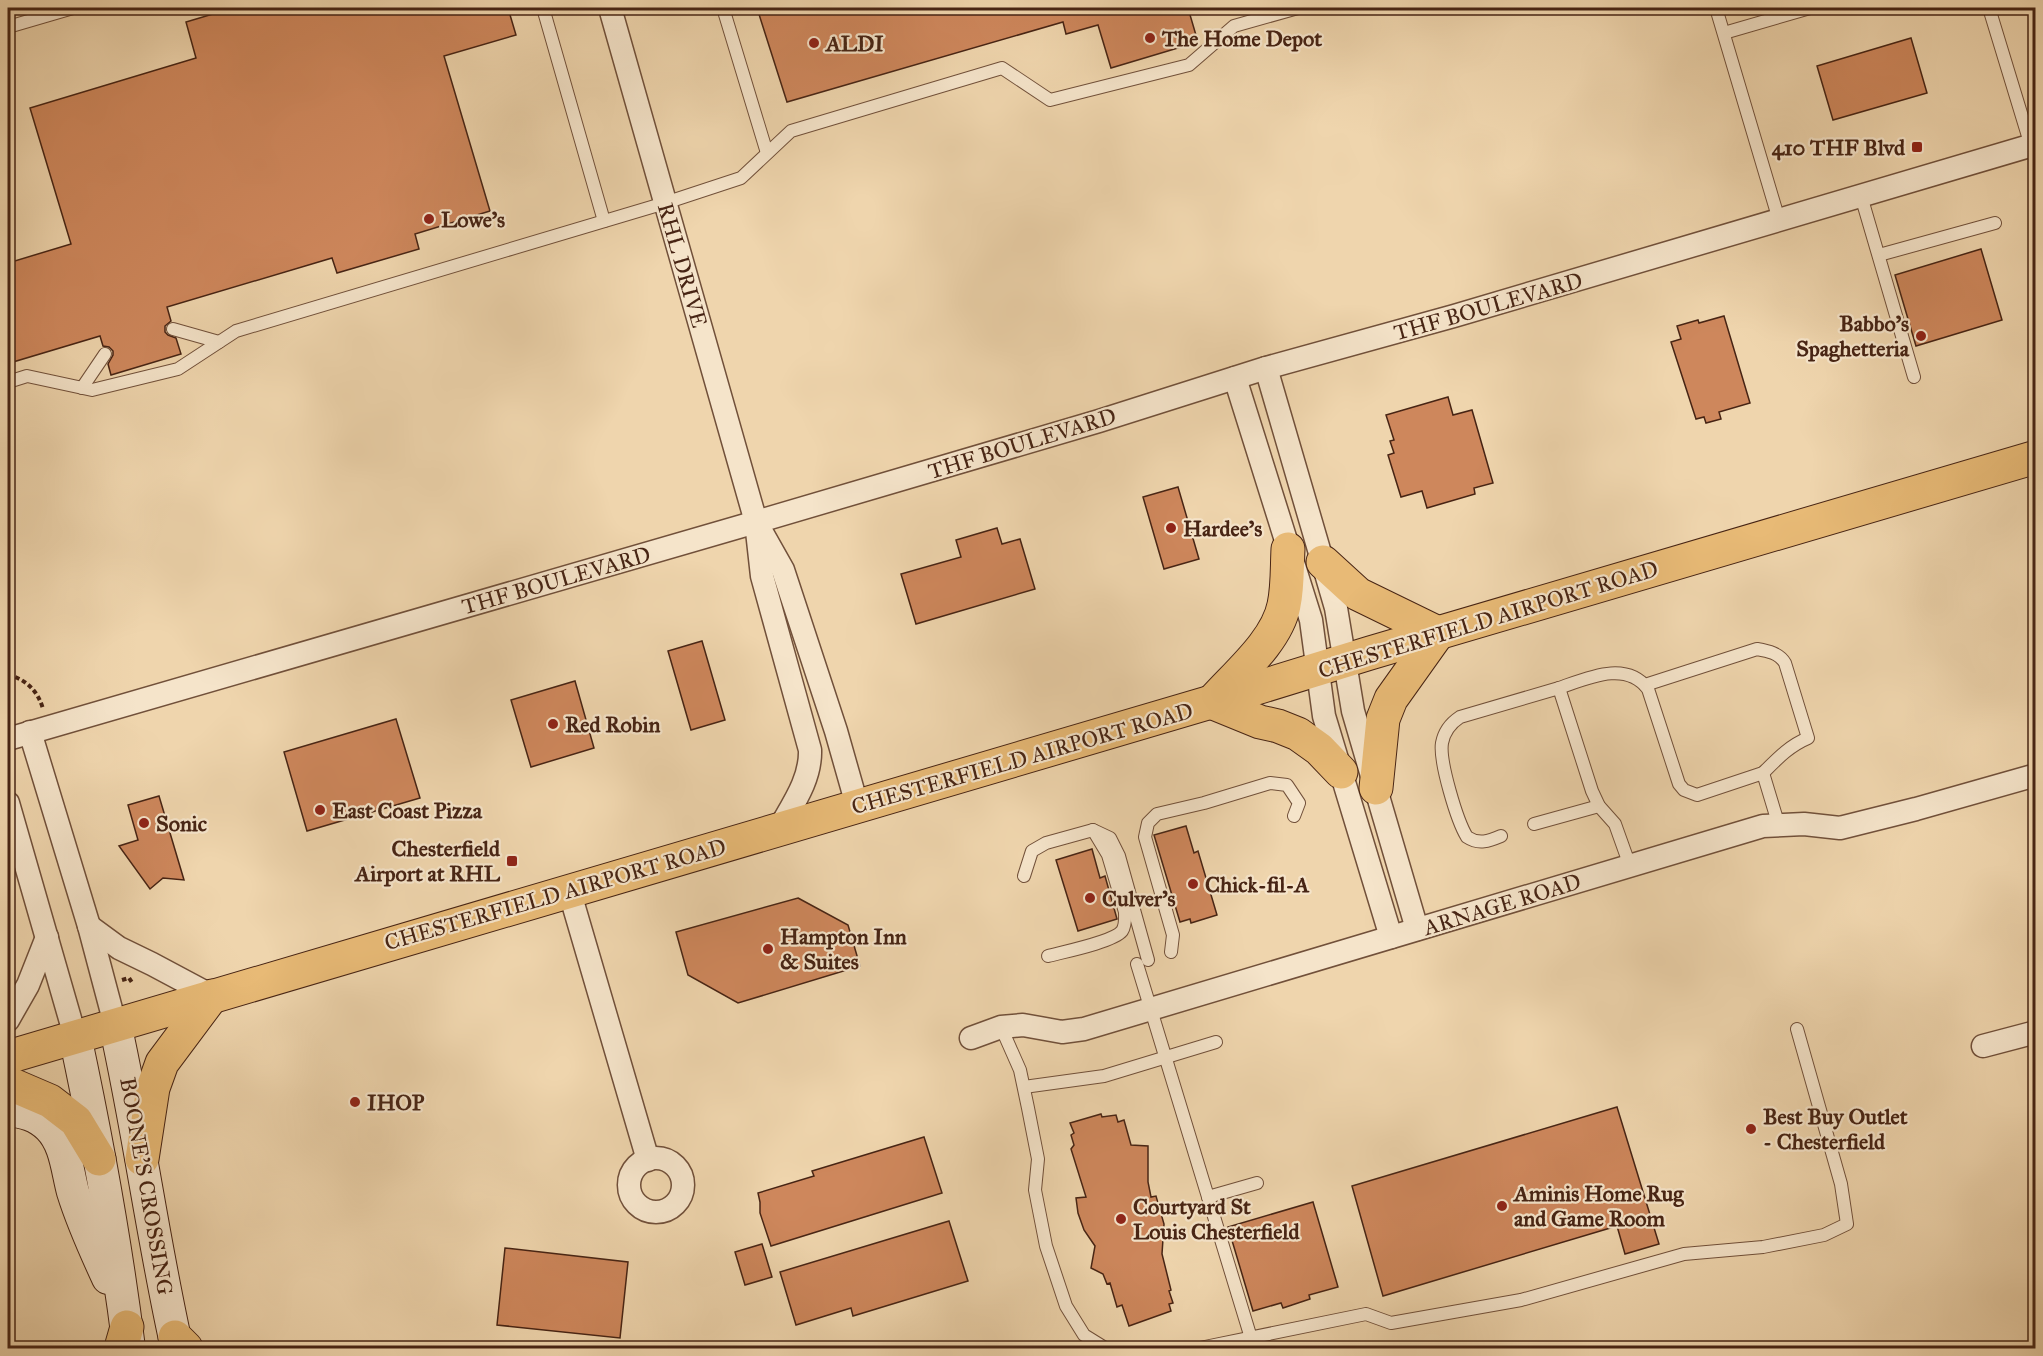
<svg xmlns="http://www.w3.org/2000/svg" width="2043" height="1356" viewBox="0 0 2043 1356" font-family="'IM FELL Great Primer',serif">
  <rect width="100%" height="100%" fill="#efd5ad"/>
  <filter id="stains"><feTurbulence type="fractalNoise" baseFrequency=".00333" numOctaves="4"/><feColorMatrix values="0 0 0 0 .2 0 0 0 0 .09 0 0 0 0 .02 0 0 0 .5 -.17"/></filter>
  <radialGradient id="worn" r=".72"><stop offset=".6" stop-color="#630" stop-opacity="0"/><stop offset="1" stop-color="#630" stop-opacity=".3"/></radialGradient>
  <g fill="#ce875c" stroke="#472414" stroke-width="1.5">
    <polygon points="233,8 508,8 516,35 444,56 490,211 415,234 419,249 337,273 332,258 167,307 171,321 165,326 165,332 168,335 176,338 181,354 111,375 108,364 113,355 113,351 109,347 103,346 100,336 13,362 10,354 8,354 8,263 71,244 30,108 196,58 186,22"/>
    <polygon points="757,8 1188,8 1198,42 1111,68 1098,25 1066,34 1063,22 787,102"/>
    <polygon points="1911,38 1927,93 1833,120 1817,66"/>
    <polygon points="1981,249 2002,320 1916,346 1895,275"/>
    <polygon points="1724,316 1750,403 1719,412 1721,419 1706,423 1704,417 1696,419 1671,342 1681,339 1677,326 1698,320 1699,323"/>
    <polygon points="1448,397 1453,415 1472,410 1493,483 1474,488 1475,494 1427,508 1422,491 1401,497 1388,455 1394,453 1390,441 1394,440 1386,415"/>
    <polygon points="1178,487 1199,559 1164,569 1143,497"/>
    <polygon points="997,528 1002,544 1020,539 1035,589 916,624 901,574 961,557 956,540"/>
    <polygon points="702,641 725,720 691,730 668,651"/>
    <polygon points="575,681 594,748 531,767 511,700"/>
    <polygon points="396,719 420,798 307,831 284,752"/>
    <polygon points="159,796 184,880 163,878 150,889 119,846 138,840 128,805"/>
    <polygon points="1186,826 1194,853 1198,851 1217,915 1191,923 1190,919 1180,922 1154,835"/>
    <polygon points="1092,849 1100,878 1105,876 1117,919 1078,931 1056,860"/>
    <polygon points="798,898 848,925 860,966 738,1003 688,975 676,932"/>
    <polygon points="1617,1107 1659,1244 1625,1254 1617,1226 1383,1296 1352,1186"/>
    <polygon points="1101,1114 1102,1117 1116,1115 1118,1122 1124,1120 1131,1145 1148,1146 1148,1182 1151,1197 1156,1196 1164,1224 1162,1254 1171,1290 1169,1291 1173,1303 1169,1304 1171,1311 1129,1326 1122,1305 1117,1307 1110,1283 1107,1284 1103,1274 1091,1268 1095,1246 1084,1230 1078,1213 1076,1198 1086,1197 1071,1149 1074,1145 1071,1135 1074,1133 1070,1123"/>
    <polygon points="924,1137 942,1193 771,1246 760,1213 760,1202 758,1193 814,1176 812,1171"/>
    <polygon points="1313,1202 1338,1287 1309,1295 1310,1299 1283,1308 1281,1303 1253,1311 1228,1227"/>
    <polygon points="949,1221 968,1281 853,1316 851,1308 796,1325 780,1272"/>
    <polygon points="762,1244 772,1277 745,1285 735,1252"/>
    <polygon points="505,1248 628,1262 620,1338 497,1325"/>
  </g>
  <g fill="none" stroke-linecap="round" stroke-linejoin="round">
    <g stroke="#71503a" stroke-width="14">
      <g id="lane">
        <polyline points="543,8 604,221"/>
        <polyline points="723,8 767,153"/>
        <polyline points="1716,8 1779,220"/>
        <polyline points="1989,8 2031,146"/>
        <polyline points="8,27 73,8"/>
        <polyline points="1724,33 1810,8"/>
        <polyline points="1861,196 1914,377"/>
        <polyline points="1879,255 1995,223"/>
        <polyline points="173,329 219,342"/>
        <polyline points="8,382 27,376 92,390 178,369 236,331 665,203 741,178 791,131 1002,68 1050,100 1189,65 1234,26 1298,8"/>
        <polyline points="82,388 105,354"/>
        <path d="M 1645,685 L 1757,649 C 1768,651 1779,653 1785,663 L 1808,738 C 1789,746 1777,759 1763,773"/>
        <path d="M 1559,688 C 1588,678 1626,660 1648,689 L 1679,784 L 1684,790 L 1697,795 L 1763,773 L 1776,816 L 1776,825"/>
        <polyline points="1534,824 1599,806"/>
        <path d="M 1501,836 C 1489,841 1479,845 1467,837 C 1457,821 1439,761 1442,743 C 1444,732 1451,723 1460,717 L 1559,688 L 1592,791 L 1599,806 L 1615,824 L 1630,866"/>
        <polyline points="1024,876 1032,851 1046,843 1093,830 1110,838 1119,856 1148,960"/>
        <polyline points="1171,952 1173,935 1145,837 1148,823 1157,814 1204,803 1270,783 1287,785 1299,803 1294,816"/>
        <path d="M 1048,956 C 1063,952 1113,942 1122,931 C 1126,925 1125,918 1125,912 L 1108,855 L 1093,830"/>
        <polyline points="1137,964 1251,1338"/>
        <polyline points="1001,1027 1020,1070 1028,1108 1038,1159 1035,1190 1046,1246 1066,1306 1084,1335 1105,1348"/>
        <polyline points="1024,1087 1104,1076 1216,1042"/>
        <polyline points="1208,1197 1257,1183"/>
        <polyline points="1200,1348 1366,1314 1391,1323 1521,1300 1684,1254 1763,1247 1824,1235 1847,1224 1841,1184 1797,1029"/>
      </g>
    </g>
    <g stroke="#71503a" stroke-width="25">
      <g id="street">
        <path d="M 610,8 L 756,522 L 762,576 L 810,750 C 811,779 793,804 779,829"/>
        <polyline points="1266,368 1336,608 1353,711 1417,929"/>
        <polyline points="1235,378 1311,620 1324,716 1391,937"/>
        <polyline points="761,531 783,570 836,731 857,805"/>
        <polyline points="30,732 89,926 115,1024"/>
        <polyline points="8,739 756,522 1099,421 1266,368 1454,316 2036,144"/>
        <polyline points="8,803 75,1036"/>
        <polyline points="569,890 648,1160"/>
        <polyline points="89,926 119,948 152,964 212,996"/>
        <polyline points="8,1020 28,985 47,937"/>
        <polyline points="971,1038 1001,1027 1023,1025 1062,1032 1084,1029 1763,826 1804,824 1840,828 1916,809 2036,775"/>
        <polyline points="1983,1046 2036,1032"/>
        <circle cx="656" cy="1185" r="27"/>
      </g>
    </g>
    <g stroke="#472414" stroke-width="34">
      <g id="secondary">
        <path d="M 115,1024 C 139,1132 153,1241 177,1348"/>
        <path d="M 75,1036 C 97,1139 116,1244 129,1348"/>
        <path d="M 8,1110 C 24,1112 37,1115 49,1127 C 66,1144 67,1170 73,1192 C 82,1221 95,1250 108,1278"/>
      </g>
    </g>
    <g stroke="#472414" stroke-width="35">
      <g id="primary">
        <polyline points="1323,562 1358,594 1438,633"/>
        <path d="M 1213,701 C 1237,674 1277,641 1284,605 C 1288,587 1287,567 1288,549"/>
        <polyline points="1211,702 1260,722 1278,726 1298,734 1319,749 1341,772"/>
        <polyline points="1376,788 1383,719 1391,699 1438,633"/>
        <polyline points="8,1057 1211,702 1370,653 2036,457"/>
        <polyline points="8,1083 50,1101 76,1121 99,1159"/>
        <polyline points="142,1159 153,1088 162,1063 212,996"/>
      </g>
    </g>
    <g stroke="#472414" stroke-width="35">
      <g id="highway">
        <polyline points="175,1337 186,1348"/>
        <polyline points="121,1348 127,1327"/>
      </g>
    </g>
    <g stroke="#472414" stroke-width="4" stroke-dasharray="4.5 3" stroke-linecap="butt">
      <path d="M 8,675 C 26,679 38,691 43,709"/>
      <polyline points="122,980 129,978 133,984"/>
    </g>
    <use href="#lane" stroke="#f5e4ca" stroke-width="12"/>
    <use href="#street" stroke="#f5e4ca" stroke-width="22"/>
    <use href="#secondary" stroke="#f5e4ca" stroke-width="32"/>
    <use href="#primary" stroke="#e8ba76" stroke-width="33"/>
    <use href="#highway" stroke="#e8ba76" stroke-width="33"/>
  </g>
  <g fill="#8f2418" stroke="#f5e4ca" stroke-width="2">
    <circle cx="1150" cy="38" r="6"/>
    <circle cx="814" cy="43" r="6"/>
    <rect x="1911" y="141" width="12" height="12" rx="3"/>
    <circle cx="429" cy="219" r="6"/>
    <circle cx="1921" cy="336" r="6"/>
    <circle cx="1171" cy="528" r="6"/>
    <circle cx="553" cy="724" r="6"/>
    <circle cx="320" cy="810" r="6"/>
    <circle cx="144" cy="823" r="6"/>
    <rect x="506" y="855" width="12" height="12" rx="3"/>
    <circle cx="1193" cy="884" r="6"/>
    <circle cx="1090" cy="898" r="6"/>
    <circle cx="768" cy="949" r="6"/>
    <circle cx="355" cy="1102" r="6"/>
    <circle cx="1751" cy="1129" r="6"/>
    <circle cx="1502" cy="1206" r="6"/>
    <circle cx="1121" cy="1219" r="6"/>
  </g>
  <g text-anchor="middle" stroke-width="4.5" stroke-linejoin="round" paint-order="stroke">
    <g font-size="22" font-weight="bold" fill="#472414" stroke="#f5e4ca" text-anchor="start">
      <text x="1162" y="46">The Home Depot</text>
      <text x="826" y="51">ALDI</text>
      <text x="1905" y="155" text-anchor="end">410 THF Blvd</text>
      <text x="441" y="227">Lowe's</text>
      <text x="1909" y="331" text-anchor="end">Babbo's<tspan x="1909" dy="25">Spaghetteria</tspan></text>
      <text x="1183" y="536">Hardee's</text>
      <text x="565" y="732">Red Robin</text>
      <text x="332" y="818">East Coast Pizza</text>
      <text x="156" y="831">Sonic</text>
      <text x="500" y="856" text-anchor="end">Chesterfield<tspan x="500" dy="25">Airport at RHL</tspan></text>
      <text x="1205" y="892">Chick-fil-A</text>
      <text x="1102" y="906">Culver's</text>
      <text x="780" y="944">Hampton Inn<tspan x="780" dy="25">&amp; Suites</tspan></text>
      <text x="367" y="1110">IHOP</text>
      <text x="1763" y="1124">Best Buy Outlet<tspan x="1763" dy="25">- Chesterfield</tspan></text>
      <text x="1514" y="1201">Aminis Home Rug<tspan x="1514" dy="25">and Game Room</tspan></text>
      <text x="1133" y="1214">Courtyard St<tspan x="1133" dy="25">Louis Chesterfield</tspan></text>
    </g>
    <g font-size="22" fill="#472414" stroke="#f5e4ca">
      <text transform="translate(683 265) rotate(74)" y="8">RHL DRIVE</text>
      <text transform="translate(1488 306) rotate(-16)" y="8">THF BOULEVARD</text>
      <text transform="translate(1022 443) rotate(-17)" y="8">THF BOULEVARD</text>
      <text transform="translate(556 580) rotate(-16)" y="8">THF BOULEVARD</text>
      <text transform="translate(1488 619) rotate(-17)" y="8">CHESTERFIELD AIRPORT ROAD</text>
      <text transform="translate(1022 758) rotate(-16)" y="8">CHESTERFIELD AIRPORT ROAD</text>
      <text transform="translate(555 894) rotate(-16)" y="8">CHESTERFIELD AIRPORT ROAD</text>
      <text transform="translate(1502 904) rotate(-17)" y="8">ARNAGE ROAD</text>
      <text transform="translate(147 1186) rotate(80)" y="8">BOONE'S CROSSING</text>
    </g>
  </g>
  <rect width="2043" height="1356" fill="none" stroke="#efd5ad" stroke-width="30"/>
  <rect x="9" y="9" width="2025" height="1338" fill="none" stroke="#472414" stroke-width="3"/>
  <rect x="15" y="15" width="2013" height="1326" fill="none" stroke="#472414" stroke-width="1.5"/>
  <rect width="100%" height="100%" filter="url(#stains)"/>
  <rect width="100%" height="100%" fill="url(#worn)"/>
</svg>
